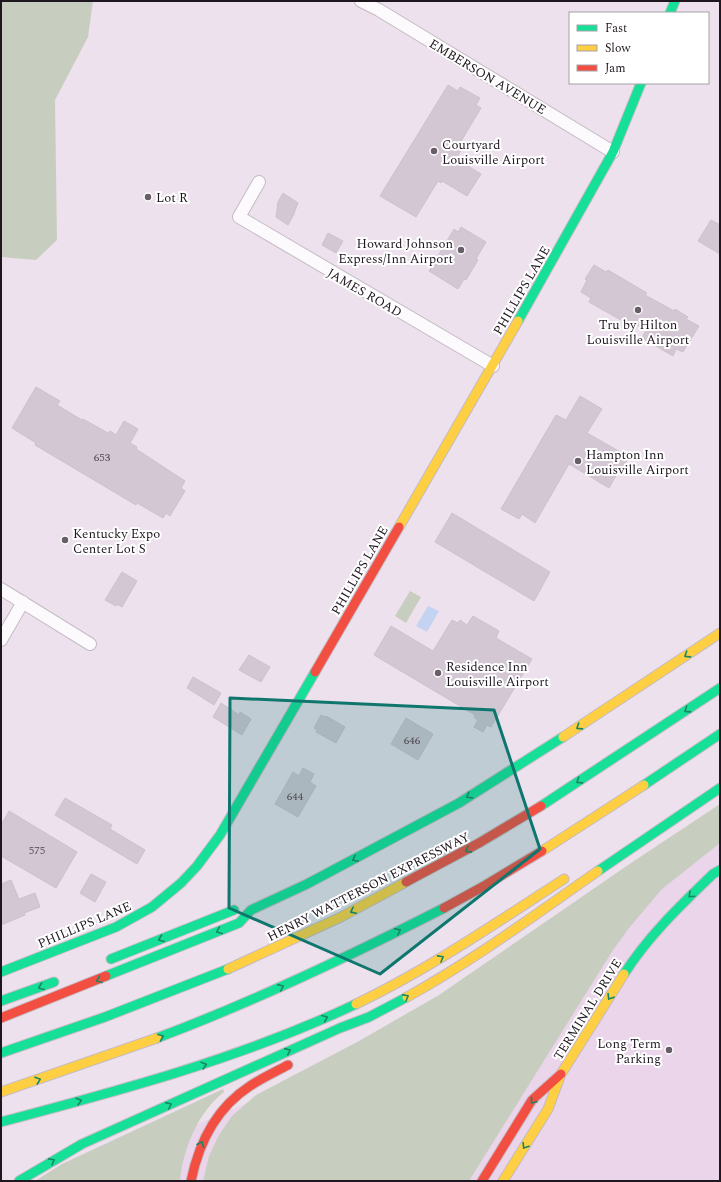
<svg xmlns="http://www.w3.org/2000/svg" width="721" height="1182" viewBox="0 0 721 1182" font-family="Spectral,serif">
  <rect width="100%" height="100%" fill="#ede1ed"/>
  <polygon fill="#ead5eb" points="720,828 720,1181 85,1181 173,1135 342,1062"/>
  <g fill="#c8cebf">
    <polygon points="1,1 93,1 88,37 55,100 57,240 36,260 1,257"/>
    <polygon points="410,591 421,597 406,623 395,616"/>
    <polygon points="720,804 720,843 662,889 629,928 613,950 469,1181 203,1181 209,1156 219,1135 232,1116 256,1095 359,1041 439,995 634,861"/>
    <path d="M 223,1089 L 224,1092 C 198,1112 183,1149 180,1181 L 35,1181 L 62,1164 Z"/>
  </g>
  <polygon fill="#c4d3f2" points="428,606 439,611 427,632 416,626"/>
  <g fill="#d3c7d3" stroke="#cbc2cb">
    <polygon points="448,85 458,91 460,87 480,98 476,105 481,108 460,143 464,145 456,159 481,174 467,196 442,181 441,183 438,181 416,217 380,196"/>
    <polygon points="283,193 298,203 293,216 288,225 276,217 278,202"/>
    <polygon points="711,220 720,225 720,254 698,241"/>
    <polygon points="461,227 486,242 476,259 478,260 466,280 464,279 458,289 429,271 454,229 458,232"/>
    <polygon points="328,233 343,241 336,253 322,245"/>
    <polygon points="594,265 606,272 608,270 647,293 645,295 674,311 675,309 688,317 686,319 699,326 683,352 676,349 673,356 642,338 646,330 630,321 628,324 589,302 591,298 581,292 587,280 585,279"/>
    <polygon points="36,387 60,401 57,405 82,420 83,419 108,433 110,431 116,435 124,421 138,429 130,443 137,447 136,449 185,481 181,488 185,491 170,516 166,513 163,518 137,503 136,505 35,445 36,443 12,428"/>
    <polygon points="580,396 602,409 587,433 629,457 620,473 618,472 609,488 569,464 535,523 522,514 519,519 501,509 556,415 566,420"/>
    <polygon points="452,513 550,572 534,601 435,542"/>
    <polygon points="122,572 137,581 122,607 117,604 116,606 105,600"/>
    <polygon points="473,616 499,631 496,638 532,659 491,727 487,725 483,732 474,727 478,720 474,717 475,715 374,655 391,626 433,651 452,620 458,623 460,620 467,625"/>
    <polygon points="249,655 270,667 261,682 239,670"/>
    <polygon points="193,677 221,693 214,705 187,688"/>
    <polygon points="221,703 239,715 240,712 251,719 242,735 213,717"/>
    <polygon points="321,715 325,717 326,716 345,727 336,743 316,732 317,730 314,728"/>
    <polygon points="406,718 433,734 418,760 391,744"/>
    <polygon points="303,768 314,774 310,782 316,786 298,817 275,804 293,772 299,776"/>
    <polygon points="65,798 112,825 110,829 145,850 137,864 55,815"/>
    <polygon points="9,811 77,852 56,888 1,856 1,825"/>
    <polygon points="91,874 106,882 95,902 80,893"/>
    <polygon points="11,880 19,899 35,893 40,907 24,913 25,915 1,925 1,884"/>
  </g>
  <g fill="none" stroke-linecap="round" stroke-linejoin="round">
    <g stroke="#c4bbc4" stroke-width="14">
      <g id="street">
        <polyline points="361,1 379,10 613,152"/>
        <polyline points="259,182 239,217 493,366"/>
        <polyline points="1,589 90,644"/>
        <polyline points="1,640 23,602"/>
      </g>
    </g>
    <g stroke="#c4bbc4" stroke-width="11">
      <g id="fast">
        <polyline points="670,13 675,1"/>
        <polyline points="518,321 613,152 641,83"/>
        <polyline points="644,785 720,734"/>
        <polyline points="541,806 720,688"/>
        <polyline points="598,871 720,788"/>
        <polyline points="111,959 234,910"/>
        <polyline points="1,972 116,927 152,907 181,883 197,866 220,835 315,672"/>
        <path d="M 624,974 C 649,935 680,906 713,874 L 720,870"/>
        <polyline points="106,976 239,923 251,910 307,884 459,803 563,737"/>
        <polyline points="1,1001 54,982"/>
        <path d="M 157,1038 C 256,1001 350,956 444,908"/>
        <polyline points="1,1053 105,1017 228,969"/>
        <path d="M 1,1122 C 122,1090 242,1058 356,1004"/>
        <polyline points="19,1181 82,1144 340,1028 369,1017 407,997"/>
      </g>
    </g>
    <g stroke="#c4bbc4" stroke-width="11">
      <g id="slow">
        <polyline points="399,527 518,321"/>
        <polyline points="563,737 720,633"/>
        <polyline points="542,851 644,785"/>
        <polyline points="228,969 341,917 406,882"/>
        <path d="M 407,997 C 474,960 536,914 598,871"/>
        <path d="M 356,1004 C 429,969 496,923 564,879"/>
        <polyline points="1,1092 157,1038"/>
        <polyline points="503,1181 548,1109 561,1074 624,974"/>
      </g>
    </g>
    <g stroke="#c4bbc4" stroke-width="11">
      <g id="jam">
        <polyline points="315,672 399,527"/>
        <polyline points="406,882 479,843 541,806"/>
        <polyline points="444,908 484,886 542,851"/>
        <polyline points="1,1018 106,976"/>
        <path d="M 191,1181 C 199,1142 216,1108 250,1086 C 262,1078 275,1072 288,1065"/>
        <polyline points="482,1181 532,1100 561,1074"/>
      </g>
    </g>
    <use href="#street" stroke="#fcfafc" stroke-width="12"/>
    <use href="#fast" stroke="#16e098" stroke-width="9"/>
    <use href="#slow" stroke="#ffcf43" stroke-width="9"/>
    <use href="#jam" stroke="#f24e42" stroke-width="9"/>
  </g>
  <defs><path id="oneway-chevron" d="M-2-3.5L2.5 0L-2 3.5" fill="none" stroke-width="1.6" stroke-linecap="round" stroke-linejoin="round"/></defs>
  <g stroke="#1a8662">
    <use href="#oneway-chevron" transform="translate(687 655) rotate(147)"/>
    <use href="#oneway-chevron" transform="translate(687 710) rotate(147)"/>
    <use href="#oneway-chevron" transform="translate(579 727) rotate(147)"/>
    <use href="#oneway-chevron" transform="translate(579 781) rotate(147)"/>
    <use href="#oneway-chevron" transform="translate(469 796) rotate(148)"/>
    <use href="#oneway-chevron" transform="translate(468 850) rotate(151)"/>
    <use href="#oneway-chevron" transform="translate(355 859) rotate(153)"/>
    <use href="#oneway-chevron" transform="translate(691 895) rotate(137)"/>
    <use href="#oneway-chevron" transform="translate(353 911) rotate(153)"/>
    <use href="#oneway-chevron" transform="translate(219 931) rotate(157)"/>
    <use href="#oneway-chevron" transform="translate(398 931) rotate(-27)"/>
    <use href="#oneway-chevron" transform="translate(161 939) rotate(158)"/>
    <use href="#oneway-chevron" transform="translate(441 958) rotate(-29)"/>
    <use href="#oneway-chevron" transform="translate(99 980) rotate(158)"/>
    <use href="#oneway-chevron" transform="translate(41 987) rotate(159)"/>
    <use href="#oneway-chevron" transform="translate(281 987) rotate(-24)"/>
    <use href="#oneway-chevron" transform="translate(406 997) rotate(-29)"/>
    <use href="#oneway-chevron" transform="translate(610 997) rotate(122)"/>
    <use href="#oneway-chevron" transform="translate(325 1018) rotate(-23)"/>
    <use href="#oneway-chevron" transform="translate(161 1037) rotate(-21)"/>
    <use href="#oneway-chevron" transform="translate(288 1051) rotate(-24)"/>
    <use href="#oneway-chevron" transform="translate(204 1065) rotate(-17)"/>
    <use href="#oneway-chevron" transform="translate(38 1080) rotate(-19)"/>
    <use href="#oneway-chevron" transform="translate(79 1101) rotate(-16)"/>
    <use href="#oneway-chevron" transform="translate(533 1101) rotate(130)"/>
    <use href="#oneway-chevron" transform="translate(169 1105) rotate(-24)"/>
    <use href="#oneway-chevron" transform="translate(201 1144) rotate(-68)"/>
    <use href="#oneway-chevron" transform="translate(525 1146) rotate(122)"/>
    <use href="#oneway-chevron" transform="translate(52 1161) rotate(-29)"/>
  </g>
  <path fill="#0f766e" fill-opacity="0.2" stroke="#0f766e" stroke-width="3" stroke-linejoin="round" d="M 230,698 L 494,710 L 540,849 L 380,974 L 229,908 Z"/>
  <g fill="#675e67" stroke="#fff" stroke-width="1.5">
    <circle cx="434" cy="151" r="4"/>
    <circle cx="148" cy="197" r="4"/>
    <circle cx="461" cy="250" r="4"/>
    <circle cx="638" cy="310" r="4"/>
    <circle cx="578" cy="461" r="4"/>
    <circle cx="65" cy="540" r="4"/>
    <circle cx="438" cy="673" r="4"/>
    <circle cx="669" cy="1050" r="4"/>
  </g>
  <g text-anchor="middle" stroke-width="4" stroke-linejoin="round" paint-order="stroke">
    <g font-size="11" fill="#4f464f">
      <text x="102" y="461">653</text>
      <text x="412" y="744">646</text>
      <text x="295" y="800">644</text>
      <text x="37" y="854">575</text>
    </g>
    <g font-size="13" fill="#1f171f" stroke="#fff">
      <text transform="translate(488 76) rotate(31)" y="5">EMBERSON AVENUE</text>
      <text transform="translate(521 290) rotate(-60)" y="5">PHILLIPS LANE</text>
      <text transform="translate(365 292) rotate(30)" y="5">JAMES ROAD</text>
      <text transform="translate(359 570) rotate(-60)" y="5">PHILLIPS LANE</text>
      <text transform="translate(368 886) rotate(-27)" y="5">HENRY WATTERSON EXPRESSWAY</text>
      <text transform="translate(84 924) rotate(-23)" y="5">PHILLIPS LANE</text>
      <text transform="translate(587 1009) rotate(-58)" y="5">TERMINAL DRIVE</text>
    </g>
    <g font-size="13" fill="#1f171f" stroke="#fff" text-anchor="start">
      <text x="442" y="149">Courtyard<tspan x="442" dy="15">Louisville Airport</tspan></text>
      <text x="156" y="202">Lot R</text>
      <text x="453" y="248" text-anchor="end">Howard Johnson<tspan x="453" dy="15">Express/Inn Airport</tspan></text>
      <text x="638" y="329" text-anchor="middle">Tru by Hilton<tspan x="638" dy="15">Louisville Airport</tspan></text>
      <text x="586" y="459">Hampton Inn<tspan x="586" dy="15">Louisville Airport</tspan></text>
      <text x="73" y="538">Kentucky Expo<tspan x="73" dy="15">Center Lot S</tspan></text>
      <text x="446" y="671">Residence Inn<tspan x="446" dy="15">Louisville Airport</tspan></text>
      <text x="661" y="1048" text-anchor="end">Long Term<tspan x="661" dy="15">Parking</tspan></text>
    </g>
  </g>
  <rect width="721" height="1182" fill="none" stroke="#1f171f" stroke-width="4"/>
  <rect x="569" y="12" width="140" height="72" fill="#ffffff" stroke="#a5a2a5"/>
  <rect x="577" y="25" width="20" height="6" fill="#16e098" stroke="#a5a2a5"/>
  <text x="605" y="32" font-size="12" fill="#1f171f">Fast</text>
  <rect x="577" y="45" width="20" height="6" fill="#ffcf43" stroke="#a5a2a5"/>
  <text x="605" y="52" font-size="12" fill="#1f171f">Slow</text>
  <rect x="577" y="65" width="20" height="6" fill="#f24e42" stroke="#a5a2a5"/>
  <text x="605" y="72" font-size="12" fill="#1f171f">Jam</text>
</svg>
